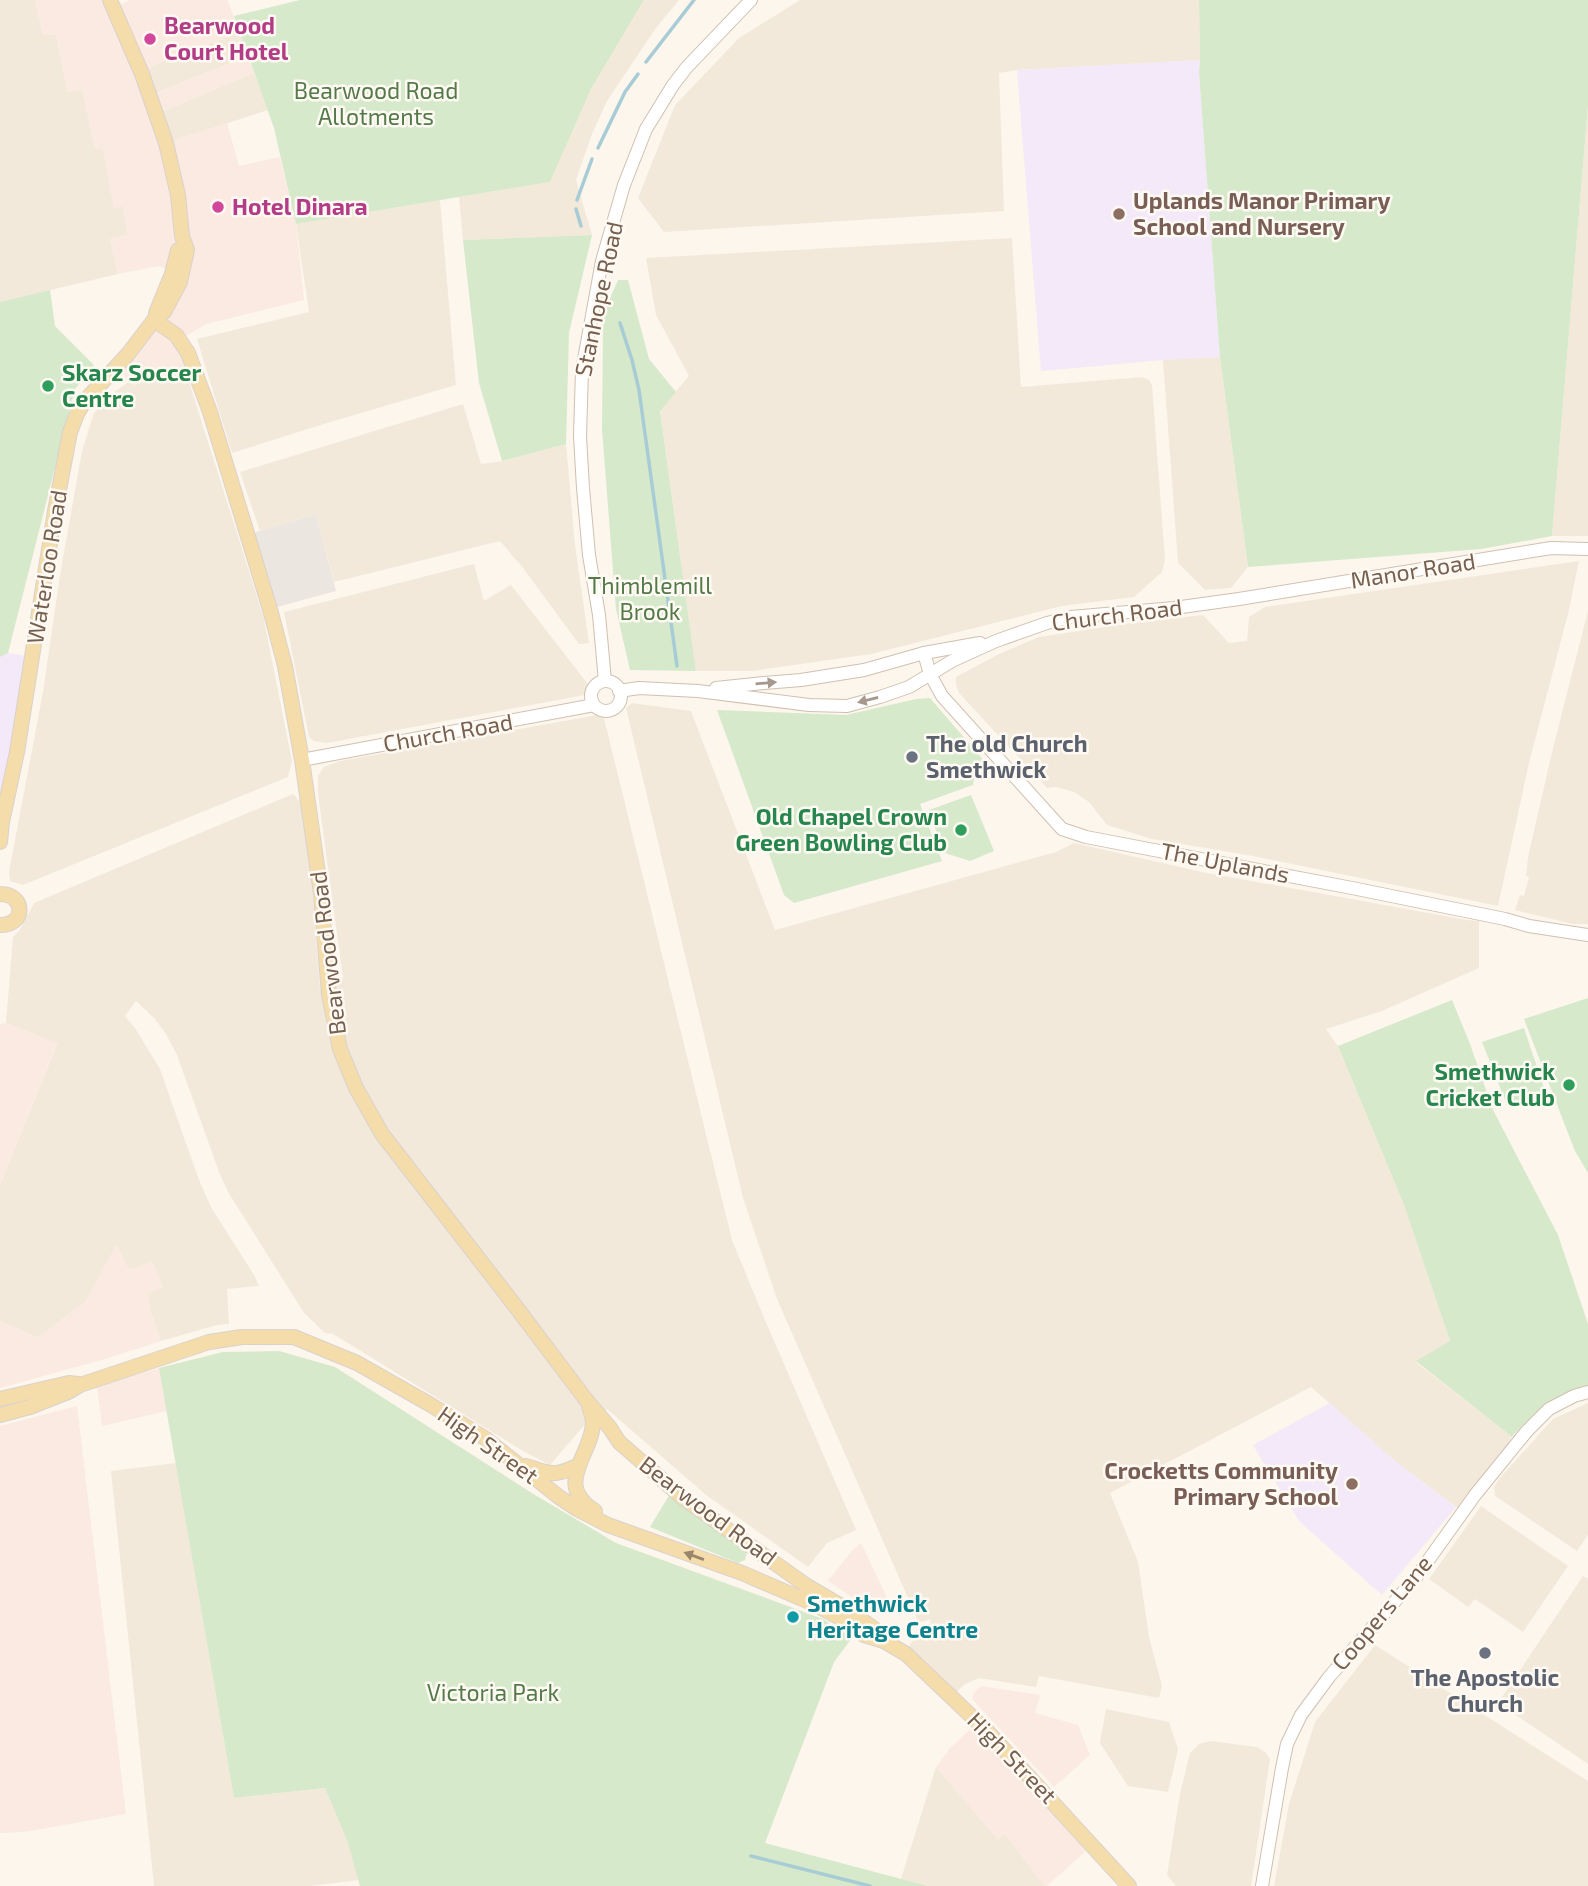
<svg xmlns="http://www.w3.org/2000/svg" width="1588" height="1886" viewBox="0 0 1588 1886" font-family="'Exo 2',sans-serif">
  <rect width="100%" height="100%" fill="#fcf6ed"/>
  <g fill="#f3e9db">
    <polygon points="0,0 35,0 43,34 56,35 68,92 82,89 95,148 103,148 114,207 123,206 128,235 110,239 118,274 0,302"/>
    <polygon points="644,0 679,0 656,28 607,101 592,134 576,180 592,235 463,240 459,197 550,182 591,89"/>
    <polygon points="800,0 1199,0 1200,60 1017,70 999,73 1004,211 664,232 638,198 675,105 739,38"/>
    <polygon points="240,32 248,56 149,96 142,74 154,65"/>
    <polygon points="254,73 268,110 166,143 156,114"/>
    <polygon points="1588,105 1588,536 1552,536"/>
    <polygon points="440,200 456,385 327,423 232,453 197,339 309,312 296,224"/>
    <polygon points="1012,238 1021,387 1142,377 1149,380 1152,385 1165,560 1162,572 1134,597 1062,606 871,654 752,671 696,671 660,410 689,376 656,315 646,258"/>
    <polygon points="1220,357 1248,567 1231,588 1205,590 1178,563 1163,360"/>
    <polygon points="184,366 263,615 292,761 288,777 23,885 10,881 9,872 43,692 60,575 82,451 94,413 113,393 135,377"/>
    <polygon points="463,404 481,464 503,461 566,444 575,545 589,643 579,644 523,568 500,541 334,582 316,514 260,531 240,472"/>
    <polygon points="1579,561 1568,614 1529,763 1498,906 1253,856 1152,839 1107,825 1089,802 1074,792 1056,787 1047,788 959,693 956,685 956,677 999,654 1039,637 1131,623 1203,615 1229,643 1247,641 1249,617 1265,607"/>
    <polygon points="474,564 484,601 511,585 587,683 585,695 327,743 314,741 309,737 284,612"/>
    <polygon points="1588,611 1588,924 1573,924 1515,910 1520,895 1524,896 1529,877 1526,876 1528,857 1553,748"/>
    <polygon points="632,703 691,711 775,930 1056,852 1074,843 1202,872 1467,920 1479,921 1479,968 1382,1011 1326,1029 1338,1046 1404,1205 1450,1341 1416,1362 1512,1437 1509,1442 1514,1447 1463,1512 1396,1462 1311,1387 1110,1493 1138,1562 1149,1637 1162,1686 1159,1698 1039,1676 1036,1687 979,1678 965,1684 952,1696 906,1654 915,1634 931,1626 930,1619 919,1623 777,1299 743,1198 626,708"/>
    <polygon points="603,714 732,1240 765,1320 856,1530 827,1543 808,1567 706,1495 607,1409 586,1423 550,1465 523,1451 333,1334 325,1333 304,1313 228,1192 219,1172 177,1055 166,1034 154,1018 136,1001 125,1016 135,1028 160,1069 199,1180 211,1207 254,1275 259,1286 227,1289 229,1324 217,1325 161,1341 150,1310 147,1293 163,1287 152,1262 138,1267 128,1269 117,1246 85,1302 38,1338 0,1321 0,1185 57,1044 6,1023 13,937 19,931 34,903 293,794 301,803 313,895 320,990 343,978 318,794 318,776 324,767 340,761"/>
    <polygon points="1588,1403 1588,1535 1577,1551 1495,1496 1494,1487 1499,1479 1553,1419"/>
    <polygon points="176,1463 234,1798 325,1788 348,1843 359,1880 310,1886 154,1886 111,1471"/>
    <polygon points="1481,1506 1568,1566 1523,1632 1475,1599 1468,1607 1429,1579"/>
    <polygon points="1583,1576 1588,1579 1588,1764 1498,1703"/>
    <polygon points="1375,1645 1588,1781 1588,1886 1274,1886 1289,1804 1315,1722"/>
    <polygon points="1106,1709 1169,1722 1178,1749 1168,1792 1128,1786 1100,1743"/>
    <polygon points="1210,1741 1257,1747 1266,1753 1270,1759 1251,1886 1176,1886 1167,1875 1180,1794 1190,1753 1199,1744"/>
    <polygon points="936,1767 998,1839 1005,1834 1045,1886 928,1886 901,1879"/>
  </g>
  <g fill="#fbeae1">
    <polygon points="35,0 110,0 114,8 130,0 227,0 240,32 154,65 142,74 150,96 248,56 254,73 156,114 166,143 227,123 239,166 280,157 296,224 304,300 206,324 181,339 193,365 134,386 116,367 177,274 159,266 118,274 110,239 128,235 123,206 114,208 103,149 95,149 82,90 68,92 56,35 43,35"/>
    <polygon points="6,1023 57,1043 0,1185 0,1024"/>
    <polygon points="116,1245 129,1269 138,1267 152,1261 163,1287 147,1294 150,1310 161,1341 105,1359 0,1388 0,1321 38,1338 85,1302"/>
    <polygon points="159,1368 167,1411 102,1426 97,1386"/>
    <polygon points="77,1406 126,1814 24,1832 0,1833 0,1426"/>
    <polygon points="861,1543 889,1602 888,1609 877,1614 828,1581 851,1552"/>
    <polygon points="981,1686 1040,1695 1035,1713 1078,1725 1090,1755 1054,1787 972,1699 974,1692"/>
    <polygon points="972,1728 1086,1851 1047,1886 1045,1886 1005,1834 998,1840 936,1767 950,1748"/>
  </g>
  <polygon fill="#ece6e1" points="316,514 336,591 270,609 247,535"/>
  <g fill="#f3e9f8">
    <polygon points="1200,60 1199,72 1220,357 1163,360 1041,371 1017,70"/>
    <polygon points="8,653 32,657 0,842 0,657"/>
    <polygon points="1330,1403 1396,1462 1456,1507 1382,1595 1299,1521 1253,1445"/>
  </g>
  <g fill="#d6e9cb">
    <polygon points="300,0 644,0 591,89 550,182 296,224 274,128 234,16"/>
    <polygon points="1199,0 1588,0 1588,105 1552,536 1481,549 1248,567 1220,357 1199,72 1200,60"/>
    <polygon points="592,235 569,333 566,444 502,461 479,383 463,240"/>
    <polygon points="618,280 628,280 649,359 676,392 660,411 696,671 630,670 616,609 602,429 603,328 605,310"/>
    <polygon points="50,290 55,326 94,365 75,389 8,653 0,657 0,302"/>
    <polygon points="930,698 985,762 976,769 973,785 920,804 942,861 794,903 784,895 717,710 846,715 916,699"/>
    <polygon points="971,795 994,851 970,861 948,854 943,851 929,810"/>
    <polygon points="1588,998 1588,1173 1575,1151 1524,1019"/>
    <path d="M 1452,1000 L 1470,1044 L 1493,1110 L 1558,1235 L 1588,1324 L 1588,1386 C 1558,1397 1532,1413 1512,1437 L 1416,1361 L 1450,1341 L 1404,1205 L 1338,1046 Z"/>
    <polygon points="1524,1028 1545,1091 1507,1105 1482,1042"/>
    <polygon points="279,1351 335,1367 535,1495 616,1543 823,1619 852,1638 834,1662 765,1843 928,1886 360,1886 348,1843 325,1788 234,1798 159,1368 223,1352"/>
    <polygon points="670,1494 747,1551 745,1560 738,1563 650,1527"/>
  </g>
  <g fill="none" stroke-linecap="round" stroke-linejoin="round">
    <g stroke="#a8ccd6" stroke-width="3.5">
      <polyline points="646,62 694,0"/>
      <polyline points="598,148 625,92 638,74"/>
      <polyline points="577,200 592,159"/>
      <polyline points="576,209 581,226"/>
      <polyline points="620,323 632,360 639,390 677,666"/>
      <polyline points="751,1856 870,1886"/>
    </g>
    <g stroke="#d0c0b0" stroke-width="14">
      <g id="secondary">
        <polyline points="924,653 930,674 942,696 1062,829 1086,837 1352,888 1505,919 1529,926 1588,935"/>
        <polyline points="605,681 599,615 589,555 583,488 580,436 582,370 602,261 624,185 646,129 673,85 687,67 751,0"/>
        <circle cx="606" cy="696" r="15"/>
        <polyline points="716,688 764,683 801,680 864,670 924,653 980,643"/>
        <polyline points="619,691 639,688 698,691 809,705 847,706 880,697 909,687 952,661 996,641 1047,623 1071,617 1174,608 1239,599 1551,548 1588,549"/>
        <polyline points="302,760 594,705"/>
        <polyline points="1262,1886 1282,1768 1287,1744 1301,1715 1329,1677 1417,1576 1475,1495 1527,1431 1549,1409 1574,1396 1588,1392"/>
      </g>
    </g>
    <g stroke="#d9d2ce" stroke-width="16">
      <g id="primary">
        <polyline points="156,313 172,274 178,250"/>
        <polyline points="154,320 176,335 188,353 210,412 270,609 285,666 302,760 321,894 329,995 340,1049 356,1088 382,1134 513,1303 587,1401 610,1428 619,1442 682,1497 807,1586 848,1610 877,1631 884,1641"/>
        <polyline points="0,842 2,822 17,752 55,511 70,432 77,414 84,402 128,354 154,320 164,312 180,282 187,250 182,236 178,195 166,143 142,74 110,0"/>
        <path d="M 0,894 C 26,894 26,926 0,925"/>
        <polyline points="0,1399 69,1383 78,1384"/>
        <path d="M 589,1406 C 590,1411 593,1417 593,1422 C 593,1454 552,1484 595,1511"/>
        <polyline points="0,1415 30,1407 68,1392 80,1385 209,1342 242,1337 294,1337 357,1363 431,1405 486,1439 559,1497 577,1509 608,1525 742,1573 814,1604 842,1619 864,1635 884,1641 906,1654 987,1731 1129,1886"/>
        <path d="M 526,1466 C 551,1474 553,1477 577,1466"/>
      </g>
    </g>
    <use href="#secondary" stroke="#fff" stroke-width="12"/>
    <use href="#primary" stroke="#f4ddab" stroke-width="14"/>
  </g>
  <defs><path id="oneway-solid" d="M-6-.8H1V-3.2L6.5 0L1 3.2V.8H-6Z" transform="scale(1.75)"/></defs>
  <g fill="#a6988d">
    <use href="#oneway-solid" transform="translate(766 683) rotate(-5)"/>
    <use href="#oneway-solid" transform="translate(868 700) rotate(166)"/>
  </g>
  <use fill="#9c866b" href="#oneway-solid" transform="translate(694 1556) rotate(-160)"/>
  <g fill="#d1479c" stroke="#fefaf3" stroke-width="2.5">
    <circle cx="150" cy="39" r="7"/>
    <circle cx="218" cy="207" r="7"/>
  </g>
  <g fill="#8d6e63" stroke="#fefaf3" stroke-width="2.5">
    <circle cx="1119" cy="214" r="7"/>
    <circle cx="1352" cy="1484" r="7"/>
  </g>
  <g fill="#2e9e5b" stroke="#fefaf3" stroke-width="2.5">
    <circle cx="48" cy="386" r="7"/>
    <circle cx="961" cy="830" r="7"/>
    <circle cx="1569" cy="1085" r="7"/>
  </g>
  <g fill="#6b7280" stroke="#fefaf3" stroke-width="2.5">
    <circle cx="912" cy="757" r="7"/>
    <circle cx="1485" cy="1653" r="7"/>
  </g>
  <circle fill="#0f9aa8" stroke="#fefaf3" stroke-width="2.5" cx="793" cy="1617" r="7"/>
  <g text-anchor="middle" stroke-width="5" stroke-linejoin="round" paint-order="stroke">
    <g font-size="23" font-weight="bold" fill="#b23c85" stroke="#fefaf3" text-anchor="start">
      <text x="164" y="34">Bearwood<tspan x="164" dy="26">Court Hotel</tspan></text>
      <text x="232" y="215">Hotel Dinara</text>
    </g>
    <g font-size="23" fill="#547a49" stroke="#fefaf3">
      <text x="376" y="99">Bearwood Road<tspan x="376" dy="26">Allotments</tspan></text>
      <text x="650" y="594">Thimblemill<tspan x="650" dy="26">Brook</tspan></text>
      <text x="493" y="1701">Victoria Park</text>
    </g>
    <g font-size="23" font-weight="bold" fill="#785e54" stroke="#fefaf3" text-anchor="start">
      <text x="1133" y="209">Uplands Manor Primary<tspan x="1133" dy="26">School and Nursery</tspan></text>
      <text x="1338" y="1479" text-anchor="end">Crocketts Community<tspan x="1338" dy="26">Primary School</tspan></text>
    </g>
    <g font-size="23" fill="#766050" stroke="#fefaf3">
      <text transform="translate(599 299) rotate(-78)" y="8">Stanhope Road</text>
      <text transform="translate(47 567) rotate(-81)" y="8">Waterloo Road</text>
      <text transform="translate(1413 571) rotate(-9)" y="8">Manor Road</text>
      <text transform="translate(1117 615) rotate(-7)" y="8">Church Road</text>
      <text transform="translate(448 733) rotate(-10)" y="8">Church Road</text>
      <text transform="translate(1225 863) rotate(11)" y="8">The Uplands</text>
      <text transform="translate(328 953) rotate(-97)" y="8">Bearwood Road</text>
      <text transform="translate(488 1445) rotate(35)" y="8">High Street</text>
      <text transform="translate(708 1511) rotate(37)" y="8">Bearwood Road</text>
      <text transform="translate(1382 1613) rotate(-50)" y="8">Coopers Lane</text>
      <text transform="translate(1012 1758) rotate(46)" y="8">High Street</text>
    </g>
    <g font-size="23" font-weight="bold" fill="#27864d" stroke="#fefaf3" text-anchor="end">
      <text x="62" y="381" text-anchor="start">Skarz Soccer<tspan x="62" dy="26">Centre</tspan></text>
      <text x="947" y="825">Old Chapel Crown<tspan x="947" dy="26">Green Bowling Club</tspan></text>
      <text x="1555" y="1080">Smethwick<tspan x="1555" dy="26">Cricket Club</tspan></text>
    </g>
    <g font-size="23" font-weight="bold" fill="#5b616d" stroke="#fefaf3" text-anchor="start">
      <text x="926" y="752">The old Church<tspan x="926" dy="26">Smethwick</tspan></text>
      <text x="1485" y="1686" text-anchor="middle">The Apostolic<tspan x="1485" dy="26">Church</tspan></text>
    </g>
    <g font-size="23" font-weight="bold" fill="#0d838f" stroke="#fefaf3" text-anchor="start">
      <text x="807" y="1612">Smethwick<tspan x="807" dy="26">Heritage Centre</tspan></text>
    </g>
  </g>
</svg>
